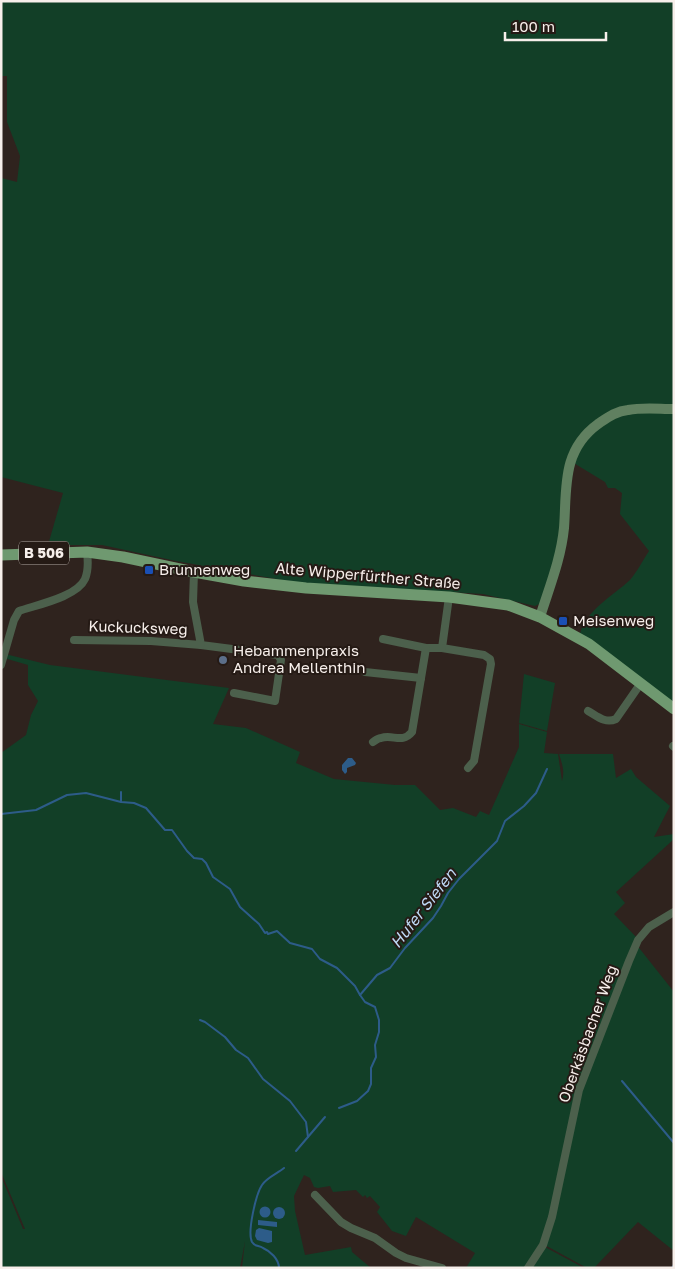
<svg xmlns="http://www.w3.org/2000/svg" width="675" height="1269" viewBox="0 0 675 1269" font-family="'Golos Text',sans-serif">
  <rect width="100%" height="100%" fill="#2f231e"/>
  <g fill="#123f27">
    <polygon points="1,1 674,1 674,406 626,407 573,446 556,558 541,603 535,606 483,594 299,583 176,561 102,545 48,545 63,493 1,477 1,178 17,182 20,156 7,122 7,76 1,76"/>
    <path d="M 674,411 L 674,704 L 580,634 C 585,611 614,595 630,580 C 637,572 643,560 649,551 L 620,514 L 622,493 L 615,488 L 608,488 L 605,482 L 572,462 C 579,452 585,442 593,433 C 613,408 646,412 674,411 Z"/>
    <path d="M 5,654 L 50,665 L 229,688 L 213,724 L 246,728 L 300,752 L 296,763 L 334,779 L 395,785 L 415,785 L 440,810 L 453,808 L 476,817 L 480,811 L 489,815 L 519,747 L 519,724 L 547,732 L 544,753 L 558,754 L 562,781 C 565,772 562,763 559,754 L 613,754 L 616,778 L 631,769 L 636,777 L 670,806 L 654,837 L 674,834 L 674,839 L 616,892 L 625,903 L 614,914 L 638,939 L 636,944 L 674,992 L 674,1251 L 638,1222 L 594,1268 L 587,1268 L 543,1244 L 550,1216 L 541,1243 L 524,1268 L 466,1268 L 475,1253 L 416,1217 L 406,1236 L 392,1231 L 377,1212 L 380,1207 L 370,1196 L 367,1198 L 365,1195 L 363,1197 L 356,1190 L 333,1192 L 330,1186 L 318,1188 L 314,1187 L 310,1178 L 304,1175 L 294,1196 L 295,1211 L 305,1255 L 351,1247 L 352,1252 L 371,1268 L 242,1268 L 245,1241 L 240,1268 L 1,1268 L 1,1176 L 23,1229 L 25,1229 L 1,1172 L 1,753 L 26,735 L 31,715 L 38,701 L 28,685 L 28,665 L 4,658 Z"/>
    <polygon points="524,674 555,683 547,731 519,723"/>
    <polygon points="543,1246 584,1268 528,1268"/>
  </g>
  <g fill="#2d5c89">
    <polygon points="348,758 352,758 356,763 355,765 347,768 347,772 345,774 342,770 342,765"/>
    <circle cx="265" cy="1212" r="5.5"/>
    <circle cx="279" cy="1213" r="6"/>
    <polygon points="258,1220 277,1222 277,1227 258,1225"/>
    <polygon points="259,1228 272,1231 272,1242 268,1243 257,1240 255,1236 256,1230"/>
  </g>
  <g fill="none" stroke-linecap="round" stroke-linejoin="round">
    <g stroke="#2d5c89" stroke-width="2">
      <polyline points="121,802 121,792"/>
      <polyline points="1,814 36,810 67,795 86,793 121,802 134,803 146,808 165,830 172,830 187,851 194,858 202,859 206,863 213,877 230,889 240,907 259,924 265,933 267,932 268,934 277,931 290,943 312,949 320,959 337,968 355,986 360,995"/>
      <polyline points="200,1020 205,1022 225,1037 236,1050 248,1058 263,1079 290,1101 306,1122 308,1137"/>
      <polyline points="622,1081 674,1143"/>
      <polyline points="339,1108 357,1101 368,1091 371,1084 371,1068 376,1057 375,1045 379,1032 379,1020 375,1007 365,1002 360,995 377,975 390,968 405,948 433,918 441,906 448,893 459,879 497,841 505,821 524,806 536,793 547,769"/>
      <polyline points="296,1151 325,1117"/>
      <path d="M 279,1268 C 279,1259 270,1251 263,1248 C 259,1245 255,1247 252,1242 C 247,1232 256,1194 262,1185 C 266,1178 278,1173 284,1168"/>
      <polyline points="672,1268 674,1265"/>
    </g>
    <g stroke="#4c604c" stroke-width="8">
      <polyline points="194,572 193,602 201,645 278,655 281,660 275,701 234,693"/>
      <polyline points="449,597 442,648 484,655 490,659 491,664 474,761 468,768"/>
      <polyline points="383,639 426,648 442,648"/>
      <polyline points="74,640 151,641 201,645"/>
      <path d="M 1,665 L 14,620 L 19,611 C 36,605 77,597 85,579 C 88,572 88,560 87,552"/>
      <polyline points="365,672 421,678"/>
      <path d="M 588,711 C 597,716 605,724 616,719 L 641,683"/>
      <path d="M 373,742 C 376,740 378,738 381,738 C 393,734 402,744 412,732 L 426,648"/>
      <polyline points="673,746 674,747"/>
      <polyline points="315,1195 341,1222 351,1228 375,1238 396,1253 406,1258 442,1268"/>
      <polyline points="528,1268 543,1245 552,1217 579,1090 629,961 638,940 649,927 674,912"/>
    </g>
    <path stroke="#608060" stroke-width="10" d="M 540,617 C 549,588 561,559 564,528 C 567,489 561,451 598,424 C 607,418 616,411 628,410 C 643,407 659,409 674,409"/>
    <polyline stroke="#6f9970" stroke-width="11" points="1,555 87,552 123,557 194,572 244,581 306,588 449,597 508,605 540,617 589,644 674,709"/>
  </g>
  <g fill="#1a4fb4" stroke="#251a15" stroke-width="2">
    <rect x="144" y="565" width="10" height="10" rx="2.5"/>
    <rect x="558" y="616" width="10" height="10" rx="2.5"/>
  </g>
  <circle fill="#5c6f8a" stroke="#251a15" stroke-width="2" cx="223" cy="660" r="5"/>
  <g text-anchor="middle" stroke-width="4" stroke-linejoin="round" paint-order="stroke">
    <rect fill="#251a15" stroke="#b8afab" stroke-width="1" x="19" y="541.5" width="50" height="23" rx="4"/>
    <g font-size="14" font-weight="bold" fill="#f7efeb">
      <text x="44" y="558">B 506</text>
    </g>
    <g font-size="15" fill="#f7efeb" stroke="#251a15" text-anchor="start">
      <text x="159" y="575">Brunnenweg</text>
      <text x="573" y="626">Meisenweg</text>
      <text x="233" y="656">Hebammenpraxis<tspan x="233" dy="17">Andrea Mellenthin</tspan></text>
    </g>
    <g font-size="15" fill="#f7efeb" stroke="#251a15">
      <text transform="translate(368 576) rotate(5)" y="5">Alte Wipperfürther Straße</text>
      <text transform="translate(138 628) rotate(2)" y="5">Kuckucksweg</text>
      <text transform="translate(588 1034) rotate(-70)" y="5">Oberkäsbacher Weg</text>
    </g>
    <g font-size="16" font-style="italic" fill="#bdd8f4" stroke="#251a15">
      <text transform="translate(423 908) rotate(-52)" y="6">Hufer Siefen</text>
    </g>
  </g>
  <rect width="675" height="1269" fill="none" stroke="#f7efeb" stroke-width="5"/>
  <path d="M505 32v8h101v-8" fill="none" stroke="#f7efeb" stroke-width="2.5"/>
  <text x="512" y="32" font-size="15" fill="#f7efeb" stroke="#251a15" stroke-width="4" paint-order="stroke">100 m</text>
</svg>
